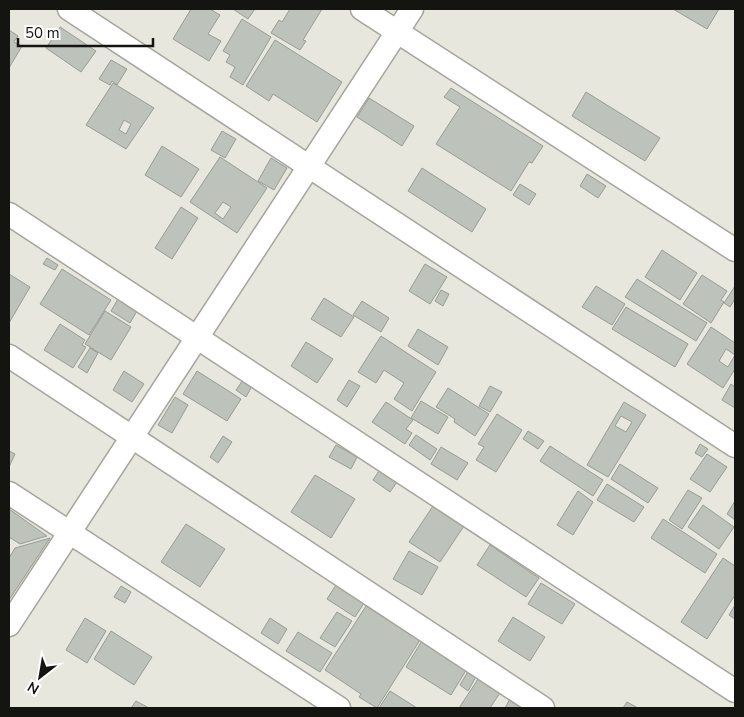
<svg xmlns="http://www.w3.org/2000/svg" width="744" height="717" viewBox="0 0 744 717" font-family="'Nunito Sans',sans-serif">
  <rect width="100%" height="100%" fill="#e7e7de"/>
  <g fill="#bdc2ba" stroke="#979c95" fill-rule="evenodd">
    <polygon points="191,9 210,9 220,15 208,34 221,41 209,61 173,39"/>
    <polygon points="233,9 255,9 248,19"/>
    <polygon points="290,9 322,9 303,40 306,41 300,50 271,33 279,20 282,22"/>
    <polygon points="673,9 719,9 707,29"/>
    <polygon points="242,19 271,37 243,85 230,77 235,67 226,62 230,55 223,51"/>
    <polygon points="60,27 96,51 81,72 46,48"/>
    <polygon points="9,30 18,36 14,42 22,46 9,68"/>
    <polygon points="275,40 342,82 317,122 273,94 269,101 246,86"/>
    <polygon points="111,60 127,69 117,85 112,81 110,85 99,79"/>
    <path d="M 113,83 L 154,108 L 126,149 L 86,125 ZM 124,120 L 131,124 L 126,134 L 119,130 Z"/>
    <polygon points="451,88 543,146 532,163 529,162 511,191 436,144 460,107 444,97"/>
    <polygon points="586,92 660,138 645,161 572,116"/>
    <polygon points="369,98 414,126 402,146 357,117"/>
    <polygon points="222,131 236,139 225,158 211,150"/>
    <polygon points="162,146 199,169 181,197 145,175"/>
    <path d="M 220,157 L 267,188 L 237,233 L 190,202 ZM 223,202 L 231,207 L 223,219 L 215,213 Z"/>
    <polygon points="271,158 287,168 274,190 258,181"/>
    <polygon points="422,168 486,209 472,232 408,191"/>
    <polygon points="587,174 606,186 598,198 580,186"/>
    <polygon points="520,184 536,194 529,205 513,195"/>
    <polygon points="181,207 198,218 172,259 155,248"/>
    <polygon points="662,250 697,273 680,300 645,277"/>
    <polygon points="47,258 58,265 55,270 43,264"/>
    <polygon points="425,264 447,277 430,304 409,291"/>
    <polygon points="62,269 111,300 89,335 40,304"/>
    <polygon points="9,274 30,287 9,323"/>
    <polygon points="702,275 727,291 721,300 724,302 711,323 683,304"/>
    <polygon points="637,279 707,323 696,341 625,297"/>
    <polygon points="596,286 625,304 612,325 582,307"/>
    <polygon points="735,286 735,299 730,307 724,303"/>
    <polygon points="441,290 449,294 443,306 435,301"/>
    <polygon points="324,298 354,317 341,337 311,319"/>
    <polygon points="118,299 137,311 130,323 111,311"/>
    <polygon points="362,301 389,318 381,332 353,315"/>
    <polygon points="626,307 688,344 675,367 612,329"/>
    <polygon points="105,311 131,327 111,360 85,344"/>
    <polygon points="60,324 85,340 82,345 86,347 73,368 44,350"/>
    <path d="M 711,327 L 735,343 L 735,369 L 723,388 L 687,364 ZM 726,349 L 735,355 L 728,367 L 719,361 Z"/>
    <polygon points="418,329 448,347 438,365 408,346"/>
    <polygon points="381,336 436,372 412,411 394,399 404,383 384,370 376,383 358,372"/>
    <polygon points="306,342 333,359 317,383 291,366"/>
    <polygon points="90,348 98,353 87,373 78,367"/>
    <polygon points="124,371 144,384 132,402 113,390"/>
    <polygon points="197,371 241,399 227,421 183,394"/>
    <polygon points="243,380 252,386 246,397 236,390"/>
    <polygon points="349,380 360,386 347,407 337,400"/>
    <polygon points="731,384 735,387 735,408 722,400"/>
    <polygon points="490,386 502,392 490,412 479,406"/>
    <polygon points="448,388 489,414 475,436 454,422 455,419 436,407"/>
    <polygon points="175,397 188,405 172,433 158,425"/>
    <polygon points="421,401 448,417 438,434 411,418"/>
    <polygon points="386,402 413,420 406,429 412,433 405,444 372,422"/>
    <path d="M 624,402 L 646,415 L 608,477 L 587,465 ZM 621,416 L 632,422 L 626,432 L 615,426 Z"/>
    <polygon points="497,414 522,430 496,472 476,460 484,447 478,444"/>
    <polygon points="528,431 544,441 538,449 523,439"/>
    <polygon points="416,435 437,449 430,460 409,445"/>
    <polygon points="223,436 232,442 218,463 210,457"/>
    <polygon points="700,444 708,449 702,457 695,453"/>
    <polygon points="336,445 357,457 351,469 329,457"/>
    <polygon points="550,446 603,480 593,496 540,461"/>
    <polygon points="441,447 468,463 457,480 431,464"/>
    <polygon points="9,451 15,454 9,467"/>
    <polygon points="707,454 727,467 710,492 690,479"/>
    <polygon points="620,464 658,488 648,503 611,479"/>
    <polygon points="379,471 397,482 390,492 373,480"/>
    <polygon points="315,475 355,499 331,538 291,512"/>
    <polygon points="607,484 644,507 634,522 597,500"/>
    <polygon points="688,490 702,498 682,529 669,520"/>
    <polygon points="578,491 593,502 573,535 557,525"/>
    <polygon points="735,501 735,520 727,514"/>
    <polygon points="435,503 466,523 440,562 409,542"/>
    <polygon points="703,505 734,527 719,549 688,527"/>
    <polygon points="9,509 47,536 20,544 9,537"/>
    <polygon points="663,519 717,554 705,573 651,538"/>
    <polygon points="186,524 225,549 200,587 161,562"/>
    <polygon points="50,538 9,600 9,558 15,548"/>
    <polygon points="490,545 539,578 526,597 477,565"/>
    <polygon points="409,551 438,567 422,595 393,579"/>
    <polygon points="723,558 735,566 735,595 707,639 681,622"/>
    <polygon points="541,583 575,604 562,624 528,604"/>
    <polygon points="336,585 364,603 355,617 327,599"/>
    <polygon points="121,586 131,592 125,603 114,597"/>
    <polygon points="735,605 735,619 729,615"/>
    <polygon points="366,606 420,640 377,708 359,697 361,694 325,670"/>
    <polygon points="337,612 352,621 335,647 320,638"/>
    <polygon points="513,617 545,637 530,661 498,641"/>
    <polygon points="85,618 106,631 87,663 66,650"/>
    <polygon points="270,618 287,629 278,644 261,633"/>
    <polygon points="111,631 152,657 134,685 94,659"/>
    <polygon points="298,632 332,653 320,672 286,651"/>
    <polygon points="423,639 468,667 451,695 406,667"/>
    <polygon points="470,668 478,673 468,691 460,685"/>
    <polygon points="480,676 502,690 490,708 459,708"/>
    <polygon points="390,691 417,708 379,708"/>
    <polygon points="512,695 533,708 505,708"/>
    <polygon points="136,701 149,708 131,708"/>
    <polygon points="627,702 638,708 623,708"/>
  </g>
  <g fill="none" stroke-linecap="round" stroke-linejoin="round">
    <g stroke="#a5a59d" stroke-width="25">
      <g id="minor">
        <polyline points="69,9 735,446"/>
        <polyline points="362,9 735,250"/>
        <polyline points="9,214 735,691"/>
        <polyline points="9,356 543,708"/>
        <polyline points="9,493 339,708"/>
        <polyline points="9,625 412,9"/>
      </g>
    </g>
    <use href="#minor" stroke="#fff" stroke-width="22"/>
  </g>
  <rect width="744" height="717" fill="none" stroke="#141411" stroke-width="20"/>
  <g transform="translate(40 677) rotate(211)" stroke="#fffffe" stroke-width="4" paint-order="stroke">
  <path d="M0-4L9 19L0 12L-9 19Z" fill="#141411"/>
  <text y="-8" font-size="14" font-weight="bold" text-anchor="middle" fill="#141411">N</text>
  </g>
  <path d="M18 38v8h135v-8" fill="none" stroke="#141411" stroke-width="2.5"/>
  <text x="25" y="38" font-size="15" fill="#141411" stroke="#fffffe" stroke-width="4" paint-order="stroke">50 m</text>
</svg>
